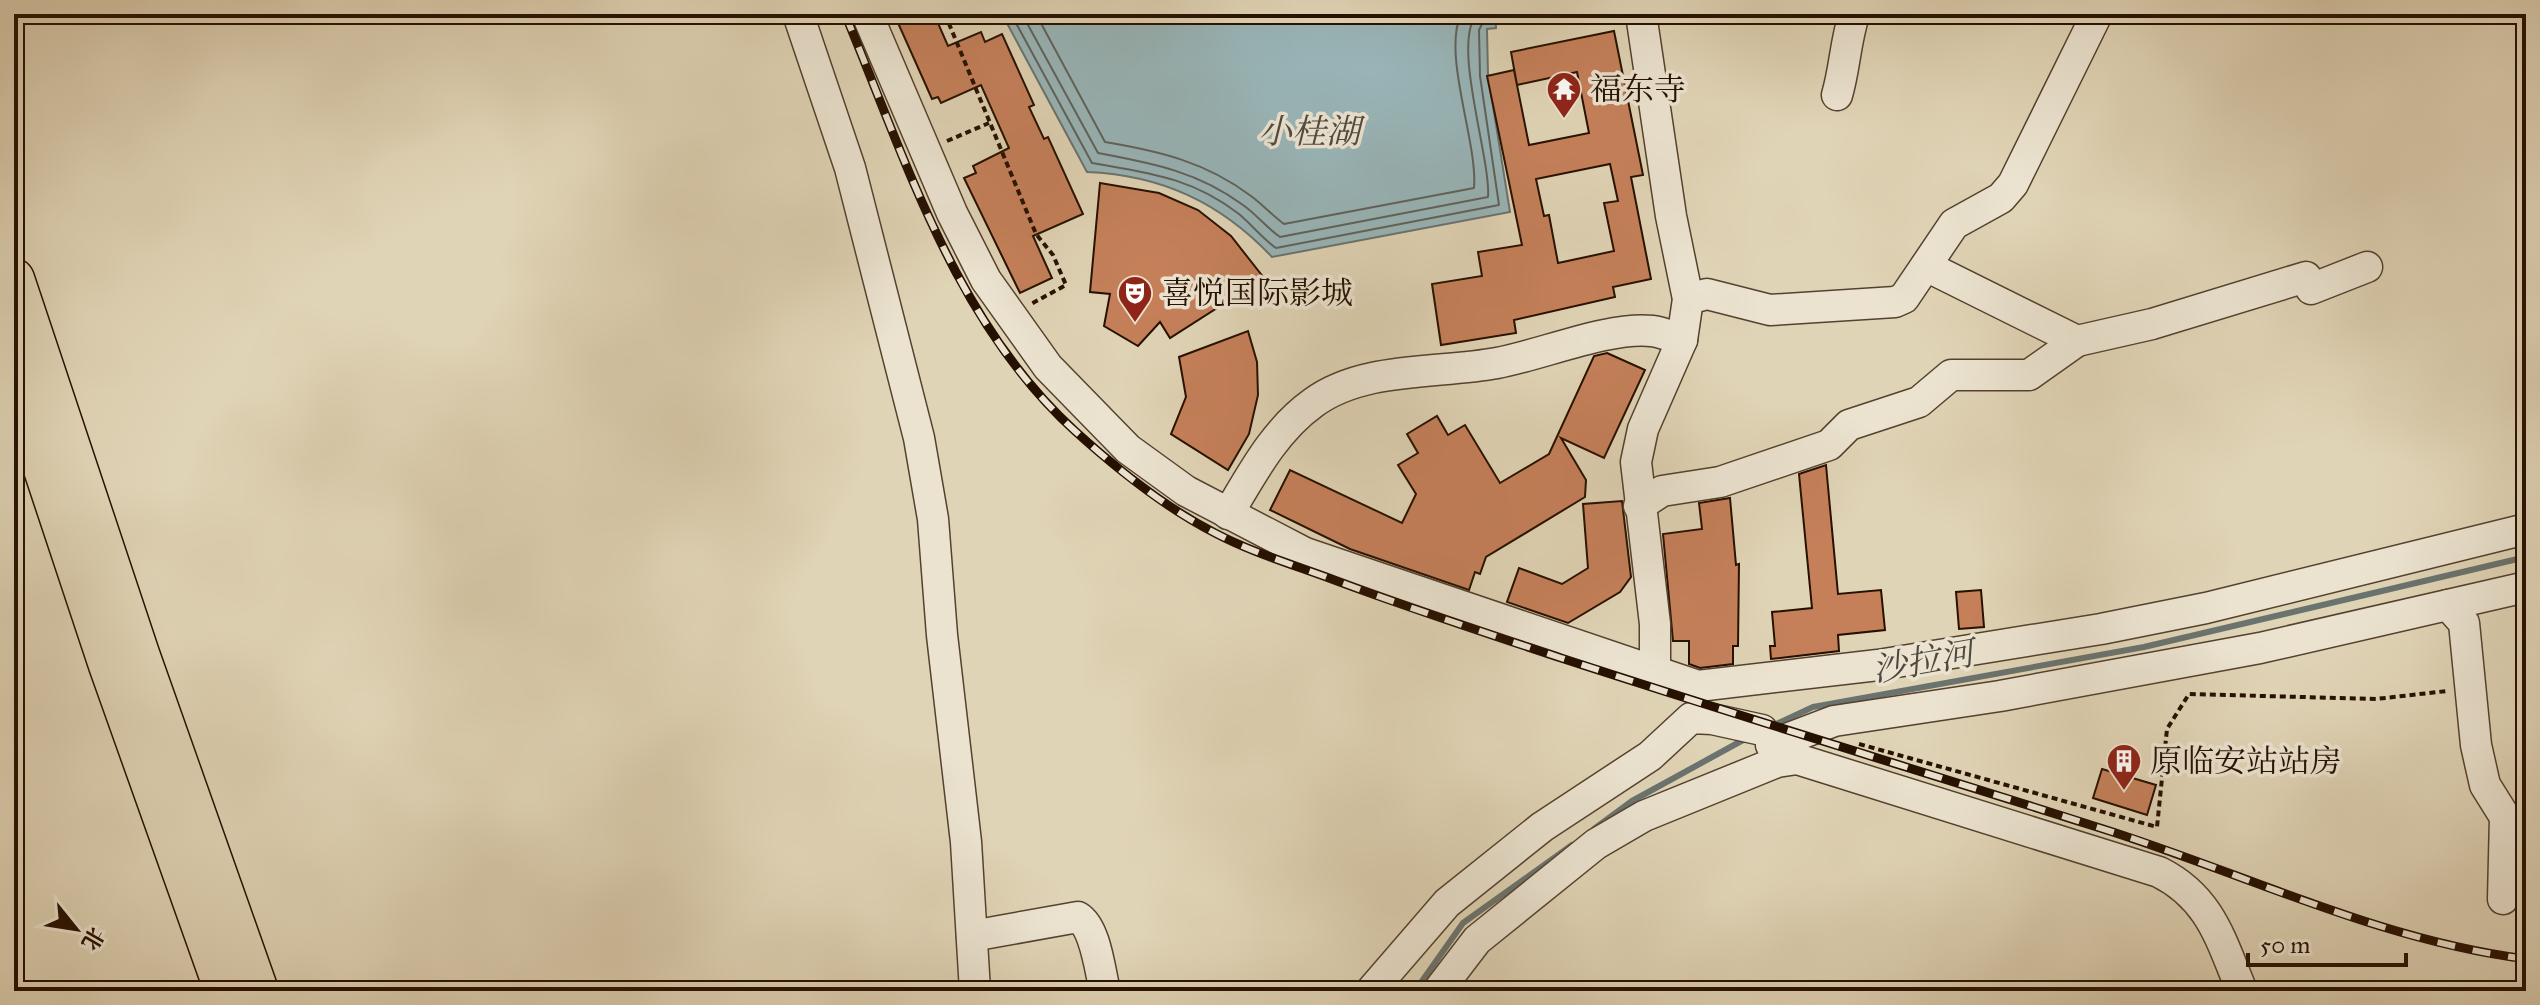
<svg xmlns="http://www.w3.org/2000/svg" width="2540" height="1005" viewBox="0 0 2540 1005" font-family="'IM FELL Great Primer','Noto Serif SC',serif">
  <rect width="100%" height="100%" fill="#e0d4b6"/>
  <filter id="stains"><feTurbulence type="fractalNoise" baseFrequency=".0025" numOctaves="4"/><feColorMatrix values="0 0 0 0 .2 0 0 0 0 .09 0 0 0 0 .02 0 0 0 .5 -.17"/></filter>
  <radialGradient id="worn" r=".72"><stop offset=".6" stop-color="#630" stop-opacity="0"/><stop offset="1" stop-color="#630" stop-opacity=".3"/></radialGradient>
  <path fill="#98b5b8" stroke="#6a736e" stroke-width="2" d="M 1002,14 L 1495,14 L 1496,28 L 1487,29 L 1488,75 L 1510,212 L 1272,257 C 1221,203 1162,175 1087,172 Z"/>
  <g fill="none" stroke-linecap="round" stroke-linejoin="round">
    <g stroke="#5f625c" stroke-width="2">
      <path d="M 1011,14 L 1092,163 C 1148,173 1191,177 1239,214 C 1252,225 1263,239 1276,248 L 1499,205 L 1480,76 L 1479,30 L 1487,14"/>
      <path d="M 1022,14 L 1098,153 C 1151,163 1197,171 1243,205 C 1256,214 1267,228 1280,237 L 1488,197 C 1491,158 1451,43 1477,14"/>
      <path d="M 1036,14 L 1105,142 C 1159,151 1206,162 1251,196 C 1262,204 1273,216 1284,224 L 1474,188 C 1478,143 1442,55 1461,14"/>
    </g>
    <g stroke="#6a736e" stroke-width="6">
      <polyline points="1770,727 1813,707 2144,647 2526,557"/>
      <polyline points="1594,829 1632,801 1745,739"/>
      <polyline points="1415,991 1463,923 1572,845"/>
    </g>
  </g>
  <g fill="#c5805a" stroke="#261000" stroke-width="2" fill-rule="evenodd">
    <polygon points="894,14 934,14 948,46 981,32 985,42 1002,34 1034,105 1029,107 1044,139 1048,137 1083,214 1033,236 1052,278 1020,293 964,178 976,173 973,166 1009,148 981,85 941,103 938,97 932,99"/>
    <path d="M 1614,31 L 1643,175 L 1631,177 L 1651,279 L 1613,287 L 1615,297 L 1514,320 L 1516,333 L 1441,345 L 1432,284 L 1482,276 L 1478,252 L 1522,245 L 1487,76 L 1514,70 L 1529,145 L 1589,133 L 1577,72 L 1517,85 L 1511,52 ZM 1610,164 L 1618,201 L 1604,203 L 1614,251 L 1558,263 L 1549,215 L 1544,216 L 1536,179 Z"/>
    <polygon points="1100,183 1159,193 1198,210 1231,236 1264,278 1170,338 1160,322 1138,346 1104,326 1110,294 1090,292"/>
    <polygon points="1248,331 1257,362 1258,395 1249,434 1228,470 1171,434 1186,397 1179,357"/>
    <polygon points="1607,353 1645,370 1604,458 1561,438 1586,480 1585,497 1486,557 1480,574 1475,572 1469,590 1350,549 1270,510 1290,470 1402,523 1416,494 1398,465 1418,453 1407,434 1437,416 1448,435 1465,425 1500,483 1549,454 1594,356"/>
    <polygon points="1826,465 1838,594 1881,590 1885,630 1838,635 1839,651 1771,659 1770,646 1775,646 1772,612 1812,608 1799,474"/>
    <polygon points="1730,498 1736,565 1739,564 1738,646 1733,646 1733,664 1700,668 1689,664 1689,641 1673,641 1663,534 1702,529 1699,503"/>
    <polygon points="1622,501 1631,577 1620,592 1568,623 1507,602 1519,568 1562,584 1588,568 1583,504"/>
    <polygon points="1981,590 1984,627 1959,629 1956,592"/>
    <polygon points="2102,769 2156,785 2147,815 2093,798"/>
  </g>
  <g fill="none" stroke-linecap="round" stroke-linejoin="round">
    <g stroke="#54412e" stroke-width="33">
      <g id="minor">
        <polyline points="798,14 850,168 919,438 933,519 942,635 966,842 975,991"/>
        <polyline points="867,14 952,213 986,280 1048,367 1128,449 1186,491 1305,553 1698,686 1878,665 2101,629 2206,608 2526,529"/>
        <polyline points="1641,14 1671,216 1688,299 1682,340 1643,429 1636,462 1655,624 1655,672"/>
        <path d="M 1837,95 C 1845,68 1845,43 1854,15 L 1849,14"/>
        <polyline points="1926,266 2077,341 2152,324 2306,277 2311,289 2367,267"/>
        <polyline points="1688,299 1707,294 1770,310 1895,302 1904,298 1954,224 2001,198 2013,184 2097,14"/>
        <polyline points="1639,506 1662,491 1720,482 1829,445 1849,425 1919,402 1951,375 2029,375 2077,341"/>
        <path d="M 1228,514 C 1252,474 1274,431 1313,403 C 1363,366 1438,374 1497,363 C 1541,355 1610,326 1652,331 C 1662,332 1673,337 1682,340"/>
        <polyline points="2448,605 2464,623 2476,745 2485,785 2505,817 2503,899"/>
        <polyline points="1771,745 1834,721 2000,696 2260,648 2526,587"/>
        <path d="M 972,936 L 1078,917 C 1096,928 1100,972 1105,991"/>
        <polyline points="1371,991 1447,903 1542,827 1650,756 1691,718 1712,719 1762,730"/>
        <path d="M 1438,991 L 1477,940 L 1596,844 L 1644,816 L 1777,762 L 1797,759 L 2159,872 C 2211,898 2221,941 2242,991"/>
      </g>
    </g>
    <g stroke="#261000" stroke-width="43">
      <g id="major">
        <polyline points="14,279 139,654 258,991"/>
        <polyline points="14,379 109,665 225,991"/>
      </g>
    </g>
    <g stroke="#261000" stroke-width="4" stroke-dasharray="6 4" stroke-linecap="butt">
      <polyline points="945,14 1036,234 1053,255 1066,285 1031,304"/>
      <polyline points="947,141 989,123"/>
      <polyline points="1859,744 2157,827 2167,729 2189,694 2376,699 2447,691"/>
    </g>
    <use href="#minor" stroke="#ebe3d0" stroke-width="30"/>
    <use href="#major" stroke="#e0d4b6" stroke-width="40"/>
    <g stroke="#261000" stroke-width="9">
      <path id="rail" d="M 845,14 C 906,160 955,322 1075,431 C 1117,469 1164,507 1215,533 C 1251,552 1291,564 1329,578 C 1406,607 1483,632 1561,658 C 1739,716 1918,770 2097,827 C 2239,871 2377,940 2526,959"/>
    </g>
    <use href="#rail" stroke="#ebe3d0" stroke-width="6" stroke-dasharray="18" stroke-linecap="butt"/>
  </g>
  <defs>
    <g id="temple-pin" transform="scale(1.8)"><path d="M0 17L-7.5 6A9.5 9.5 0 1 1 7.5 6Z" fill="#8f2418" stroke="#ebe3d0"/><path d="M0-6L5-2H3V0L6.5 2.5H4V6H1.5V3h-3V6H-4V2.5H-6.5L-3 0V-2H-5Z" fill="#fff"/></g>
    <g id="theatre-pin" transform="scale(1.8)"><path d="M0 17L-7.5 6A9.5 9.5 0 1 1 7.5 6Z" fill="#8f2418" stroke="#ebe3d0"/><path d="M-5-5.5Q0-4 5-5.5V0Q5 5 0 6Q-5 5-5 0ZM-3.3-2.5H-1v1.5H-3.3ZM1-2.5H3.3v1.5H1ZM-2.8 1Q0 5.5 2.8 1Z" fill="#fff"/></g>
    <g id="building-pin" transform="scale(1.8)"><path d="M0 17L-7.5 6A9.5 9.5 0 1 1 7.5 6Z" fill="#8f2418" stroke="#ebe3d0"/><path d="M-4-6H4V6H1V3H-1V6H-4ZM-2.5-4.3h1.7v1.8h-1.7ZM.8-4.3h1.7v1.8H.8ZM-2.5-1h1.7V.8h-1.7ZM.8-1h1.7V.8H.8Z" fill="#fff"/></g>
  </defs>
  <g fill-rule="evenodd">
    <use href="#temple-pin" x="1564" y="89"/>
    <use href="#theatre-pin" x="1135" y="293"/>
    <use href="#building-pin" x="2124" y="761"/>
  </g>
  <g text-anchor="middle" stroke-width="7" stroke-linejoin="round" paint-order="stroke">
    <g font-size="32" fill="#261000" stroke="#ebe3d0" text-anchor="start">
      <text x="1590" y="100">福东寺</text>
      <text x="1161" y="304">喜悦国际影城</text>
      <text x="2150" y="772">原临安站站房</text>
    </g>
    <g font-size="34" font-style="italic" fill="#4e4a40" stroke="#ebe3d0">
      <text x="1309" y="143">小桂湖</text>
      <text transform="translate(1923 661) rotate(-10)" y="12">沙拉河</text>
    </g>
  </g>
  <rect width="2540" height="1005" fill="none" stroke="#e0d4b6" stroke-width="48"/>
  <rect x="16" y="16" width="2508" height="973" fill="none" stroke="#261000" stroke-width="4"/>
  <rect x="24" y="24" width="2492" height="957" fill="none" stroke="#261000" stroke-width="2"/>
  <g transform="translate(76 929) rotate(120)" stroke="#ebe3d0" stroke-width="6" paint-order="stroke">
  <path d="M0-6L14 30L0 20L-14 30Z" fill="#261000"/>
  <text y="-12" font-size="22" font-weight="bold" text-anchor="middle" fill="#261000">北</text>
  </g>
  <path d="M2248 953v12h158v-12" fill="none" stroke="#261000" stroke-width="4"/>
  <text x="2260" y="953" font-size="24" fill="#261000" stroke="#ebe3d0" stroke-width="6" paint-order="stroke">50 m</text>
  <rect width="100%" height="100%" filter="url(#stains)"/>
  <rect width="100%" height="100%" fill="url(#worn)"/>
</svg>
